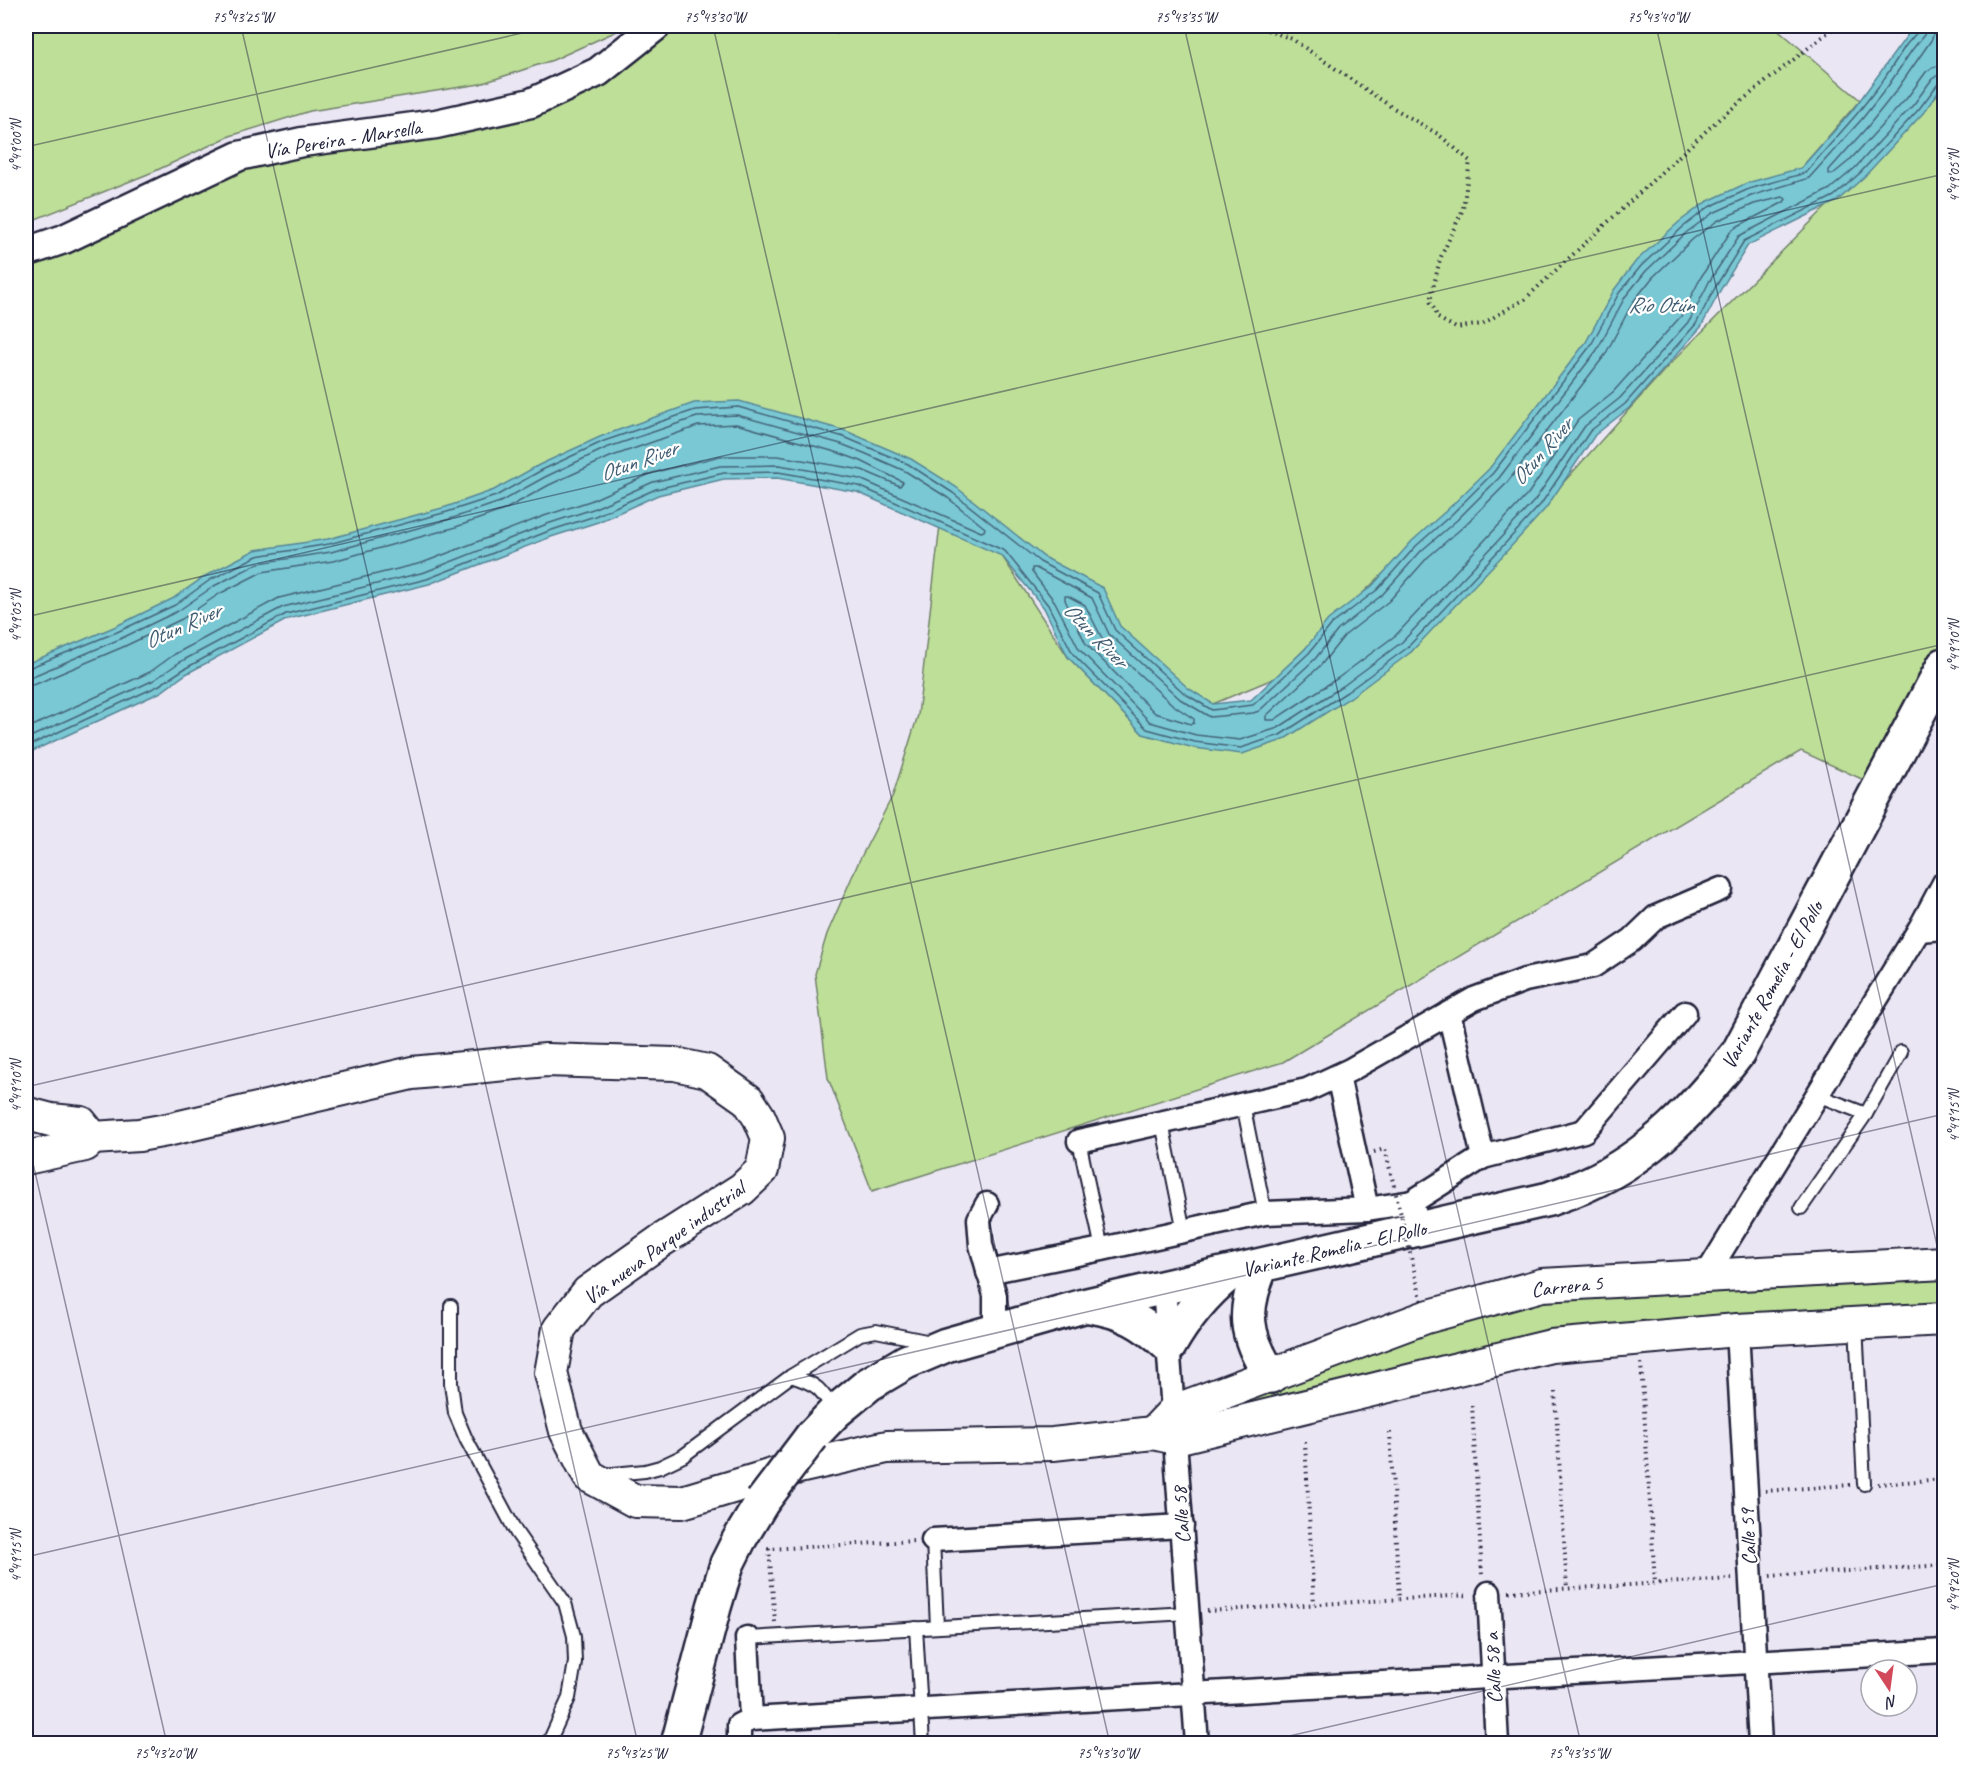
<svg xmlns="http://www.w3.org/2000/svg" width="1970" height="1769" viewBox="0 0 1970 1769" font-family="Caveat,sans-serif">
  <rect width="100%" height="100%" fill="#ebe6f4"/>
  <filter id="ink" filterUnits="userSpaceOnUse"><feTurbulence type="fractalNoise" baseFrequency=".0167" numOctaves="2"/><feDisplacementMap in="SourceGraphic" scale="12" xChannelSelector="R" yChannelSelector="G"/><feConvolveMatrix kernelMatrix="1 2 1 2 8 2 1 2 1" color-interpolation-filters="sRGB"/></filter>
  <g filter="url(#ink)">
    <g fill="#bedf98" stroke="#70806a" stroke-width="1.5">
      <polygon points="26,26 628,26 553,60 480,84 310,111 230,136 153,172 26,223"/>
      <polygon points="656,26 1774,26 1860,100 1801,168 1658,308 1275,678 1213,704 1125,665 1020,538 758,411 26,700 26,238 239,156 528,104"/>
      <polygon points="1944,88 1944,677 1879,787 1801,751 1283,1062 872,1191 828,1078 815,974 827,934 859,861 893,795 918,715 942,508 1002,556 1068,657 1143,734 1411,652 1669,365"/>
      <polygon points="1944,1263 1944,1319 1551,1346 1176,1438 1271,1376 1542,1285"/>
    </g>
    <polygon fill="#79c8d4" stroke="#568697" stroke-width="1.5" points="1914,26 1944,26 1944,84 1924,112 1864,177 1837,201 1748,245 1721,289 1701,327 1629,408 1595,435 1546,508 1505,553 1411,652 1351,697 1283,740 1242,754 1194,748 1143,734 1068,657 1044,608 1002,556 857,492 777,478 724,479 658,495 598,522 551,537 429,584 288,619 186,674 161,692 26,754 26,664 114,627 172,599 207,575 255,550 328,539 446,507 494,490 539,465 602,436 694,403 739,401 846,431 911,459 956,487 1044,557 1103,588 1120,626 1188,688 1213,704 1251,700 1305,649 1328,620 1372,586 1412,541 1447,510 1489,469 1586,342 1614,290 1636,261 1679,222 1706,202 1747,183 1801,168 1852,111"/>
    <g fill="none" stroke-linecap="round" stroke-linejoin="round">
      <g stroke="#456478" stroke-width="1.5">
        <polyline points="1926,26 1924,35 1912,50 1888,86 1862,119 1809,178 1751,196 1713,213 1687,232 1646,271 1625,297 1597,350 1499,478 1457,520 1421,551 1382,595 1338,630 1315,659 1259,711 1253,713 1210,717 1180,699 1109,634 1092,598 1036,568 1032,568 1032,572 1055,602 1079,649 1150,722 1196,735 1240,740 1278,728 1343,686 1402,642 1495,544 1535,500 1585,426 1620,398 1690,320 1709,282 1739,236 1830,189 1855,168 1914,104 1932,79 1938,75 1944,74"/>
        <polyline points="1935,26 1932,39 1896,91 1869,125 1829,170 1829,174 1833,174 1849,161 1907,98 1926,72 1933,67 1944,65"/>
        <polygon points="1783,197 1786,199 1784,202 1738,226 1731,231 1701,277 1682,315 1613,392 1578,420 1528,494 1396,635 1338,678 1292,708 1274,720 1266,720 1266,716 1321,665 1344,636 1389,601 1428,557 1463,527 1506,484 1605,355 1633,302 1653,277 1693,239 1717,221 1754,204"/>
        <polygon points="1065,596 1068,596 1085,605 1104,642 1173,705 1194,719 1194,723 1191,724 1155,713 1086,644 1065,600"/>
        <polyline points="26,669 117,632 175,605 210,580 257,556 329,544 447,512 496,496 542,470 604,441 695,410 738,407 844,437 908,464 953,493 1040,562 1098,593 1115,630 1184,693 1212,710 1253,705 1309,653 1332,624 1377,590 1416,546 1451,515 1493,473 1591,345 1619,293 1641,266 1683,227 1709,207 1749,189 1805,173 1856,115 1882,82 1906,45 1918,31 1919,26"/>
        <polyline points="26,677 33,676 120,639 178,611 214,586 259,563 331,552 450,519 500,502 545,477 606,448 697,417 737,415 841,444 864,453 905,471 948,498 985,528 984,531 981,532 860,479 779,465 720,466 653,482 593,509 547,524 425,572 283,607 180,662 154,680 26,739"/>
        <polyline points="26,686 36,684 123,647 182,619 219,594 262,572 333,561 453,528 504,510 549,485 610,457 698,426 736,424 839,453 861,461 903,482 900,486 862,470 778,456 720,456 652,473 590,501 544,516 422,563 279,598 175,654 150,672 26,729"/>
        <polyline points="26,747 158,686 184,669 286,614 427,579 549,531 595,516 656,489 724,473 778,472 859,486 1005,551 1048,605 1073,654 1147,729 1195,742 1241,748 1280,735 1347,692 1407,648 1500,549 1541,504 1590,431 1625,404 1696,324 1716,286 1744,241 1834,196 1860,173 1919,109 1938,84 1944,82"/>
      </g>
      <g stroke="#22223b" stroke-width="16">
        <g id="service">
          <polyline points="1817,1095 1866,1114"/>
          <polyline points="1243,1104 1265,1213"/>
          <polyline points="1162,1123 1184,1231"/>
          <polyline points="1079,1141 1102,1249"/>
          <polyline points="1801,1208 1866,1114 1901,1052"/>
          <polyline points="451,1306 451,1383 455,1413 466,1439 516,1532 565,1603 574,1636 575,1662 569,1698 548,1744"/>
          <polyline points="1856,1324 1864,1484"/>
          <path d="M 791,1376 C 817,1384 820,1388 835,1411"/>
          <polyline points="602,1475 645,1471 660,1467 683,1456 791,1376 860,1334 876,1331 931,1342"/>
          <polyline points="933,1540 937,1627"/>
          <polyline points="916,1628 923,1744"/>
          <polyline points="747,1638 1188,1613"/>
        </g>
      </g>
      <g stroke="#22223b" stroke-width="27">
        <g id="minor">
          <polyline points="1919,930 1944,928"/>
          <polyline points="1079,1141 1307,1090 1350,1070 1474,999 1525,980 1593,966 1632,940 1656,917 1721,889"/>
          <polyline points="1483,1157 1584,1131 1685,1013"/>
          <polyline points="987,1204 979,1219 981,1245 995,1295 995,1331"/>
          <polyline points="1367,1209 1412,1202"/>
          <polyline points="1418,1229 1412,1202 1483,1157 1449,1013"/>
          <polyline points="988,1272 1102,1249 1265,1213 1367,1209 1338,1076"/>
          <polyline points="1705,1277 1919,930 1944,883"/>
          <polyline points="1164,1287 1197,1744"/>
          <polyline points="1737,1330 1760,1744"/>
          <polyline points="933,1540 1182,1526"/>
          <polyline points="1489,1593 1497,1744"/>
          <polyline points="747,1638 751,1719"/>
          <polyline points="739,1744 739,1725 751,1719 1944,1651"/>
        </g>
      </g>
      <g stroke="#22223b" stroke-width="33">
        <polyline id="tertiary" points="26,252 64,239 239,156 302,142 436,124 531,103 598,72 656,26"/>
      </g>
      <g stroke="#22223b" stroke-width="36">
        <g id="secondary">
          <polyline points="28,1114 51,1120 81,1123 93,1138"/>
          <polyline points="26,1158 85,1145 93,1138 139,1135 167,1130 412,1073 546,1060 675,1064 707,1071 748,1100 759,1117 768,1138 762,1170 742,1189 662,1240 588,1292 559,1329 551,1373 566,1431 589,1476 635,1501 682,1502 799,1467 887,1447 1053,1444 1153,1433 1176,1438 1551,1346 1737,1330 1944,1319"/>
          <polyline points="1153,1433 1174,1411 1426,1317 1542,1285 1944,1263"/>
        </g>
      </g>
      <g stroke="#22223b" stroke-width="38">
        <g id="trunk">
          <path d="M 1261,1266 C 1242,1311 1244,1335 1271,1376"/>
          <path d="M 1090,1306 C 1124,1311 1144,1323 1169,1346 C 1185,1318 1203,1295 1229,1274"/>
          <path d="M 812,1436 L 835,1412 L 869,1384 L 906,1362 L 946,1345 L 1087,1305 L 1549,1199 C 1562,1194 1575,1190 1588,1184 C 1650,1156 1697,1106 1738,1053 L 1944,665"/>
          <polyline points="678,1744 714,1607 727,1564 739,1540 762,1502"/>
        </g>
      </g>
      <g stroke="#22223b" stroke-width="4" stroke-dasharray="1.5 4.5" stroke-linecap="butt">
        <polyline points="680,26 721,30 832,32 915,26"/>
        <polyline points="1256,26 1292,39 1390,106 1438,134 1470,161 1463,209 1440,259 1430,301 1438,318 1456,328 1482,324 1525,299 1720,118 1836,26"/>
        <polyline points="1374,1152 1385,1149 1394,1186"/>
        <polyline points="1641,1363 1655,1583"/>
        <polyline points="1555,1392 1567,1589"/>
        <polyline points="1472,1405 1482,1575"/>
        <polyline points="1390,1432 1399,1599"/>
        <polyline points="1305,1442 1314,1604"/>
        <polyline points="1878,1484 1944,1479"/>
        <polyline points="1765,1491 1850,1485"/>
        <polyline points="1770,1576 1944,1565"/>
        <polyline points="1509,1592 1732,1579"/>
        <polyline points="1207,1611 1469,1595"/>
        <polyline points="775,1622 769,1549 914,1541"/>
      </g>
      <use href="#service" stroke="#fff" stroke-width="12"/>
      <use href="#minor" stroke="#fff" stroke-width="22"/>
      <use href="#tertiary" stroke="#fff" stroke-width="28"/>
      <use href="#secondary" stroke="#fff" stroke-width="32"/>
      <use href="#trunk" stroke="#fff" stroke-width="33"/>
      <g stroke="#22223b" stroke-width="38" stroke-linecap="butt">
        <polyline id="trunk-bridge" points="762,1502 812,1436"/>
      </g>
      <polyline stroke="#22223b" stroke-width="4" stroke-dasharray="1.5 4.5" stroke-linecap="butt" points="1396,1194 1422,1303"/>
      <use href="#trunk-bridge" stroke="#fff" stroke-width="33"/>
    </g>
  </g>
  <path fill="none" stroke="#22223b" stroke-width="1.5" stroke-opacity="0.45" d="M 241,26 L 638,1744M 713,26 L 1110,1744M 1184,26 L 1581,1744M 1656,26 L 1944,1276M 26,147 L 553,26M 26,617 L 1944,174M 26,1087 L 1944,644M 26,1133 L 167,1744M 26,1557 L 1944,1114M 1255,1744 L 1944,1584"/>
  <g text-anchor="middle" stroke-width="4.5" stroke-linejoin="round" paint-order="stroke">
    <g font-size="21" fill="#22223b" stroke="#fff">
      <text transform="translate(343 139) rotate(-9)" y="7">Vía Pereira - Marsella</text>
      <text transform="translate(1772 985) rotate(-61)" y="7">Variante Romelia - El Pollo</text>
      <text transform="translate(664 1243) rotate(-36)" y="7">Vía nueva Parque industrial</text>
      <text transform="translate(1334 1249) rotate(-13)" y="7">Variante Romelia - El Pollo</text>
      <text transform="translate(1567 1286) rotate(-6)" y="7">Carrera 5</text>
      <text transform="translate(1181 1515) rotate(-94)" y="7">Calle 58</text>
      <text transform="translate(1748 1537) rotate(-93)" y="7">Calle 59</text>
      <text transform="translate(1493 1668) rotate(-93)" y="7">Calle 58 a</text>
    </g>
    <g font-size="22" font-style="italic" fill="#405c71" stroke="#fff">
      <text x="1661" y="312">Río Otún</text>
      <text transform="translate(1541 451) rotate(-49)" y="8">Otun River</text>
      <text transform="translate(638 460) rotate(-20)" y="8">Otun River</text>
      <text transform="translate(182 625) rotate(-24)" y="8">Otun River</text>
      <text transform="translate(1096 634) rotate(46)" y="8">Otun River</text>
    </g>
  </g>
  <rect width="1970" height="1769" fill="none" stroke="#fff" stroke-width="66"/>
  <g transform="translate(1889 1688) rotate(167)"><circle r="28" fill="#ffffff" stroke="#a7a7b1" stroke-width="1.5"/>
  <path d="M0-4.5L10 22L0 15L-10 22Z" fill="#d1495b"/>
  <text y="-9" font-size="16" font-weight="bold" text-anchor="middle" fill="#22223b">N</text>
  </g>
  <rect x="33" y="33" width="1904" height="1703" fill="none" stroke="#22223b" stroke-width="2"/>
  <g font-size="15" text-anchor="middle" fill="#22223b">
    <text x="243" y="22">75°43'25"W</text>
    <text x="715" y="22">75°43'30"W</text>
    <text x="1186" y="22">75°43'35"W</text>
    <text x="1658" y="22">75°43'40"W</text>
    <text transform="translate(16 146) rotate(-90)" y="5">4°49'00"N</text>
    <text transform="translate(1954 176) rotate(-90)" y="5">4°49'05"N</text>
    <text transform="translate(16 616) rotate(-90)" y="5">4°49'05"N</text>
    <text transform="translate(1954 646) rotate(-90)" y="5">4°49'10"N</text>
    <text transform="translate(16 1086) rotate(-90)" y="5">4°49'10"N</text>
    <text transform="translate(1954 1116) rotate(-90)" y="5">4°49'15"N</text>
    <text transform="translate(16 1556) rotate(-90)" y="5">4°49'15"N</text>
    <text transform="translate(1954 1586) rotate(-90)" y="5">4°49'20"N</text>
    <text x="165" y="1758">75°43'20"W</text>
    <text x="636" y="1758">75°43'25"W</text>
    <text x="1108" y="1758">75°43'30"W</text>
    <text x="1579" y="1758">75°43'35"W</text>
  </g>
</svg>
